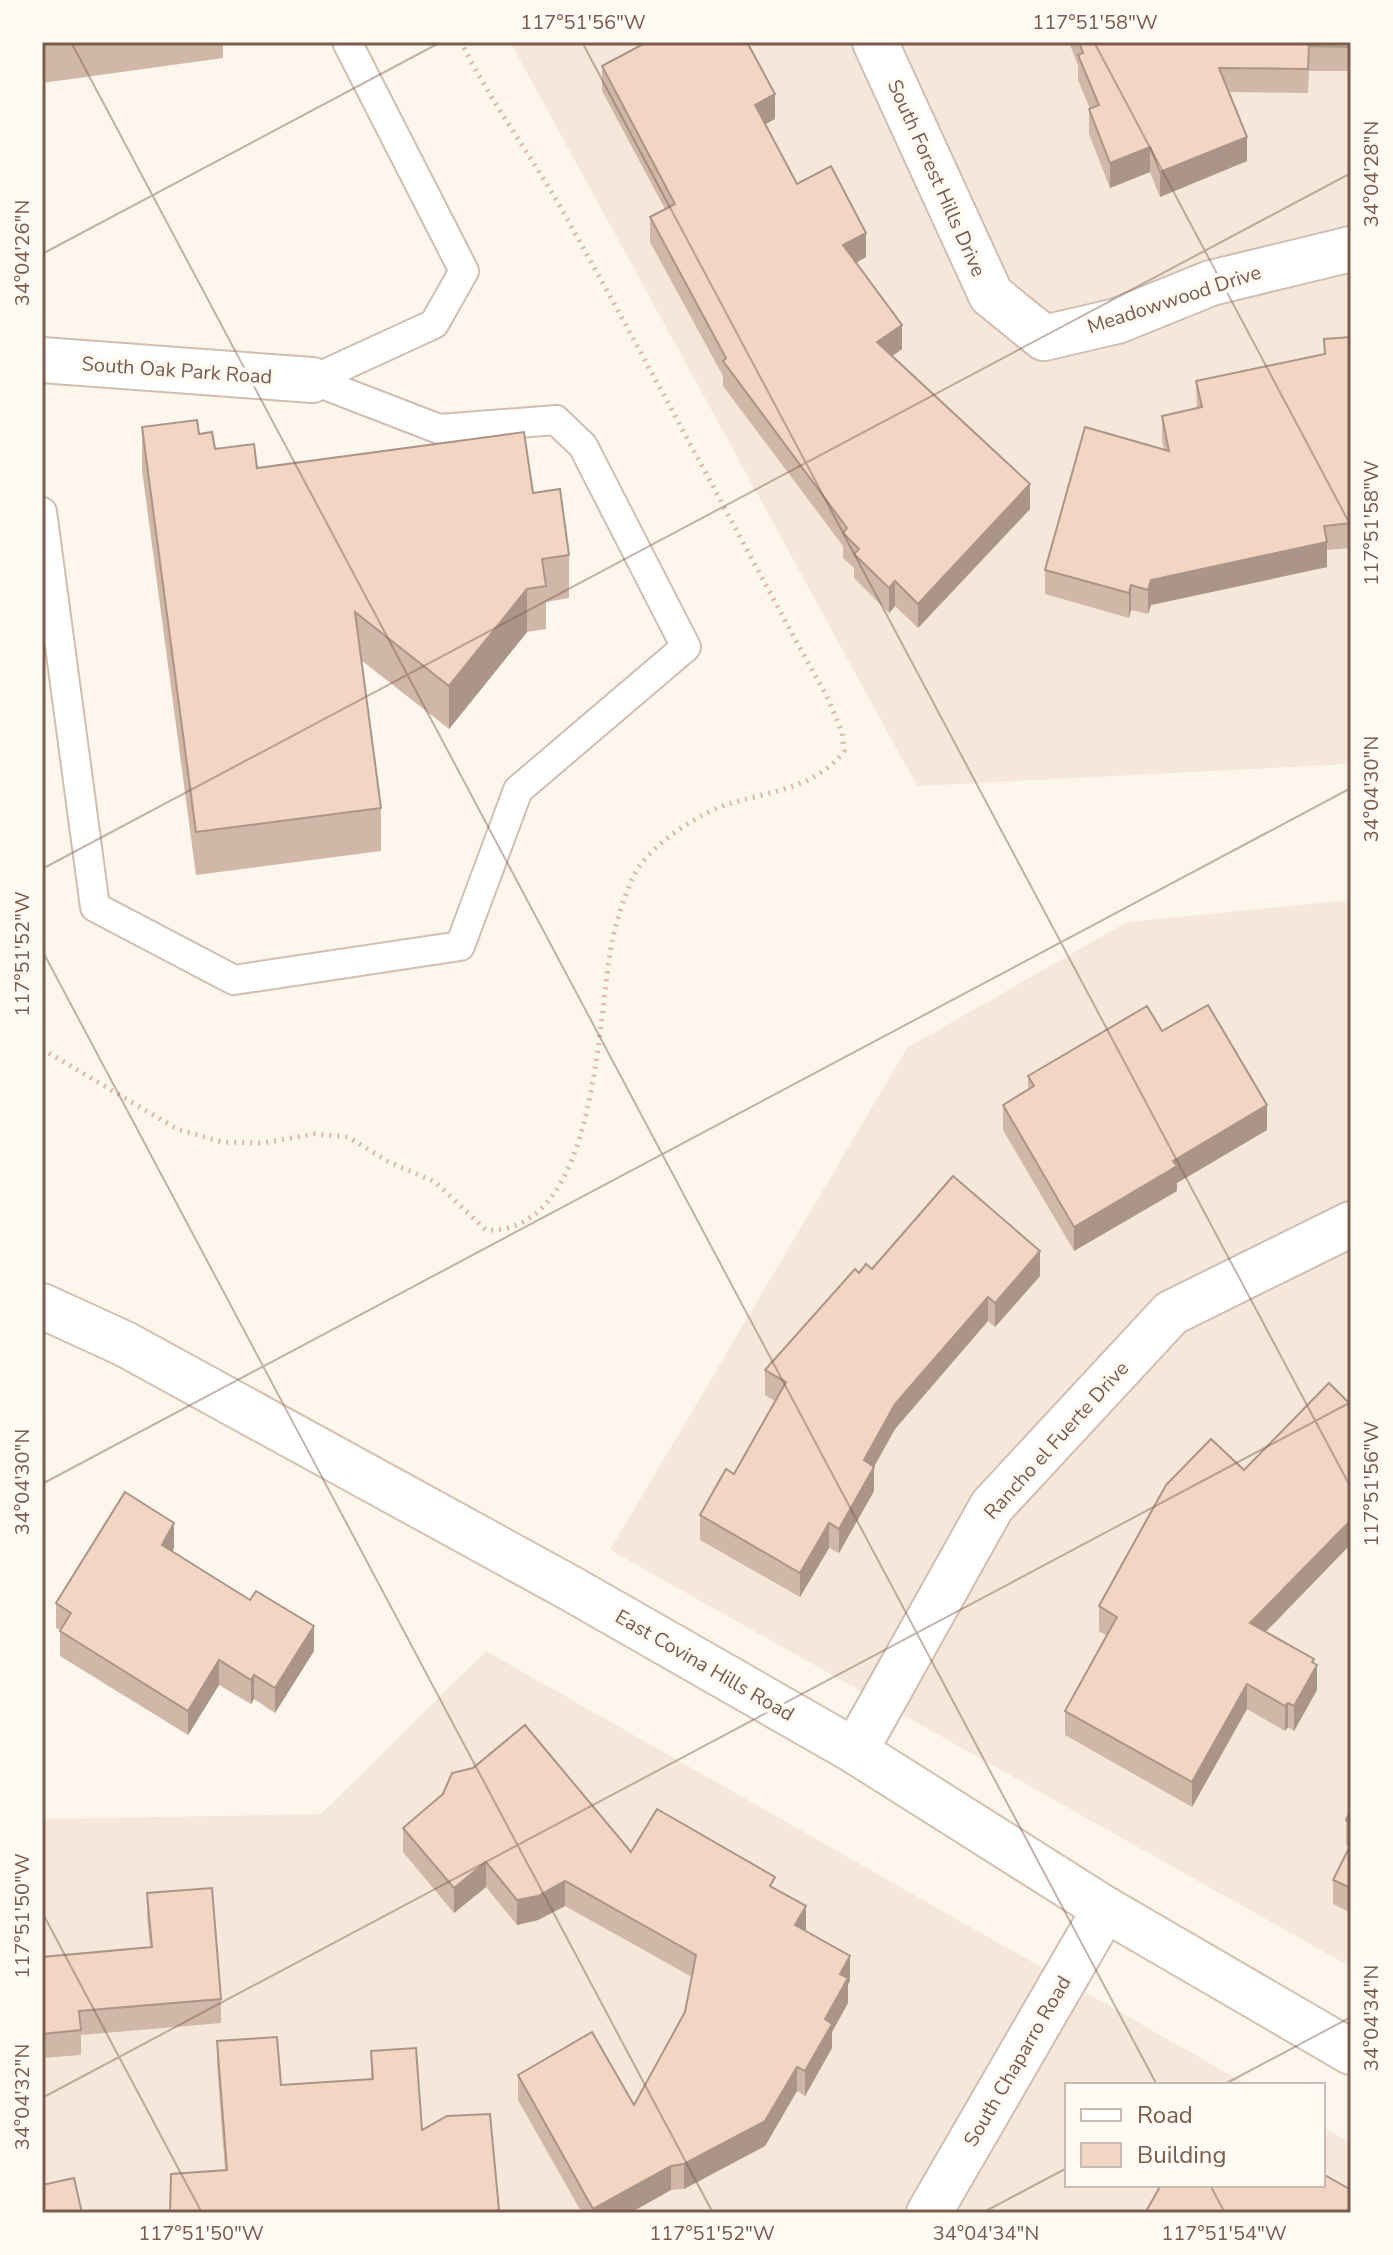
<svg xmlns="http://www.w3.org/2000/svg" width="1393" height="2255" viewBox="0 0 1393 2255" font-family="'Nunito Sans',sans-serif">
  <rect width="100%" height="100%" fill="#fdf6ec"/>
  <g fill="#f5e8da">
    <polygon points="510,42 1351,42 1351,764 917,786"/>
    <polygon points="1351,900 1351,1967 610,1550 907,1048 1127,922"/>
    <polygon points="486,1651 1248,2085 1067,2085 1067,2185 1323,2185 1323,2127 1351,2143 1351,2213 42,2213 42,1819 321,1814"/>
  </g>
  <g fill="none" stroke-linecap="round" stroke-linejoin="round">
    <g stroke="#d1beb0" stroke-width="32">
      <g id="lane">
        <polyline points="312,380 434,324 464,271 347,42"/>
        <polyline points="42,512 95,907 234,980 460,946 518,790 686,647 583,446 556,420 439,429 312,380"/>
      </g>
    </g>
    <g stroke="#d1beb0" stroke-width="48">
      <g id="street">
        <polyline points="875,42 991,295 1044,338 1117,321 1211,283 1351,249"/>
        <polyline points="42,360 312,380"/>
        <polyline points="855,1751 992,1506 1171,1313 1351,1224"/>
        <polyline points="929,2213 1105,1909"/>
      </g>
    </g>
    <g stroke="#d6c0b0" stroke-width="48">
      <polyline id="secondary" points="42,1306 125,1344 570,1588 855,1751 1105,1909 1351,2052"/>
    </g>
    <path stroke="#d9b8a5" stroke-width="5" stroke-dasharray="2 6" stroke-linecap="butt" d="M 42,1049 L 177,1129 L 222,1142 L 262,1143 L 314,1134 L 348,1137 L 389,1162 L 435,1182 L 486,1230 C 599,1234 597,1017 612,942 C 616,922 624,898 632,879 C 646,847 699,812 732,803 C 773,791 817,787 844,751 L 842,732 L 828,699 C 737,534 651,367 558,203 C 526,148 489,99 461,42"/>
    <use href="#lane" stroke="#fff" stroke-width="28"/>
    <use href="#street" stroke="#fff" stroke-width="44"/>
    <use href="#secondary" stroke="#fff" stroke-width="44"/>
  </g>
  <g fill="#d1b7a8">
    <polygon points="42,42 223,42 223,58 42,83"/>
    <polygon points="1069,42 1351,42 1351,71 1309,71 1308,93 1229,92 1247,161 1160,197 1150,172 1110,188 1089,134 1089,109 1090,109 1078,80 1078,66"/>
    <polygon points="602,66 775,119 765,124 797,184 866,257 856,263 902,349 892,356 1030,509 918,628 895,606 889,613 854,578 854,568 843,558 843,546 723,386 723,376 650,242 650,217 665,209 602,91"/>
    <polygon points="1351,337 1351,548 1327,550 1327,567 1151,605 1148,614 1131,610 1129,618 1045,594 1045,570 1164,449 1162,440 1162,416 1197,408 1196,381 1324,354 1324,339"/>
    <polygon points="142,427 199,434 215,449 257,468 569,555 569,598 546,602 546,629 527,632 449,729 361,660 381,808 381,851 196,875 142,470"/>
    <polygon points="1162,1031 1267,1130 1177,1183 1177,1191 1074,1251 1003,1130 1003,1105 1028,1090 1028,1076"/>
    <polygon points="872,1269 1040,1276 995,1327 988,1321 895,1429 874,1466 874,1491 839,1553 829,1548 800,1597 700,1540 700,1515 734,1474 775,1401 765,1395 765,1370 859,1273"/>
    <polygon points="1244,1470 1351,1544 1265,1632 1314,1663 1317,1690 1294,1731 1288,1727 1285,1731 1247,1709 1192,1807 1065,1735 1065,1711 1107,1636 1099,1631 1099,1606"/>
    <polygon points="174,1548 172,1552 314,1651 275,1713 254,1699 251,1704 219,1685 188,1735 60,1656 60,1630 56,1628 56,1603"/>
    <polygon points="1351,1809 1351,1913 1333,1904 1333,1880 1350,1847 1346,1845 1346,1820"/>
    <polygon points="403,1828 631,1852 775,1888 806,1931 850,1981 848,1984 848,2003 832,2032 832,2048 805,2096 797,2091 765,2146 684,2189 671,2190 630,2213 582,2213 518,2100 518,2075 634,2105 685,2012 692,1977 565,1906 538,1920 517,1925 486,1887 454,1913 403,1852"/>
    <polygon points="147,1893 221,1999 221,2023 81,2035 81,2055 42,2058 42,1957 150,1947 147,1918"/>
    <polygon points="217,2041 281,2085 371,2079 371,2051 422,2130 490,2114 499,2213 170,2213 225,2170 217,2065"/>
  </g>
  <g fill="#aa9588">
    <polygon points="775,94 775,119 755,130 755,105"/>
    <polygon points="1247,137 1247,161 1160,197 1160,172"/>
    <polygon points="1150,147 1150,172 1110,188 1110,163"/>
    <polygon points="866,233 866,257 843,270 843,245"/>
    <polygon points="902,325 902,349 877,367 877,342"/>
    <polygon points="1030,484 1030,509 918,628 918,604"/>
    <polygon points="1327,542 1327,567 1151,605 1148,614 1148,590 1151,580"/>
    <polygon points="895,581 895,606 889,613 889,588"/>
    <polygon points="1131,585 1131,610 1129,618 1129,593"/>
    <polygon points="527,589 527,632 449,729 449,686"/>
    <polygon points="1267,1105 1267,1130 1177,1183 1177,1191 1074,1251 1074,1227 1173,1161"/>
    <polygon points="1040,1251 1040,1276 995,1327 995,1303"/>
    <polygon points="988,1297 988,1321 895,1429 864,1485 864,1460 895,1404"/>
    <polygon points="874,1467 874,1491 839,1553 839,1529"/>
    <polygon points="1351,1520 1351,1544 1250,1648 1250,1623"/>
    <polygon points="174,1523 174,1548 162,1570 162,1545"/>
    <polygon points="829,1523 829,1548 800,1597 800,1573"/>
    <polygon points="314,1626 314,1651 275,1713 275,1688"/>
    <polygon points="1314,1659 1314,1671 1317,1665 1317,1690 1294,1731 1294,1706"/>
    <polygon points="219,1660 219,1685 188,1735 188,1711"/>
    <polygon points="254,1675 254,1699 251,1704 251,1680"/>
    <polygon points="1247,1684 1247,1709 1192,1807 1192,1782"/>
    <polygon points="1288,1703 1288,1727 1285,1731 1285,1706"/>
    <polygon points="486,1862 486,1887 454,1913 454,1888"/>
    <polygon points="565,1881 565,1906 538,1920 517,1925 517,1900"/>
    <polygon points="806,1906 806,1930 795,1925"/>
    <polygon points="850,1956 850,1981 848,1984 848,2003 832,2032 832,2048 805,2096 805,2071 825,2019 840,1974"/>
    <polygon points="797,2067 797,2091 765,2146 684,2189 684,2164"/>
    <polygon points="671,2166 671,2190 630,2213 593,2213 593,2209"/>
  </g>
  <g fill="#f3d5c3" stroke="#aa9588" stroke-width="2">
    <polygon points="647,42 747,42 775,94 755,105 797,184 831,166 866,233 843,245 902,325 877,342 1030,484 918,604 895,581 889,588 854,554 859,549 843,533 847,528 723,361 726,358 650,217 675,204 602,66"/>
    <polygon points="1079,42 1351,42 1351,47 1309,46 1308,69 1219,68 1247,137 1160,172 1150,147 1110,163 1089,109 1099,105 1078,55 1083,53"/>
    <polygon points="1351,337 1351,523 1324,526 1327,542 1151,580 1148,590 1131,585 1129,593 1045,570 1085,427 1169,451 1162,416 1202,407 1196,381 1325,354 1324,339"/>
    <polygon points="197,420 199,434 212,432 215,449 254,444 257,468 524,432 533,493 560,489 569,555 542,559 546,586 527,589 449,686 355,612 381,808 196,832 142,427"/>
    <polygon points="1208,1005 1267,1105 1173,1161 1177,1166 1074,1227 1003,1105 1034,1086 1028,1076 1147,1006 1162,1031"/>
    <polygon points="953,1176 1040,1251 995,1303 988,1297 895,1404 864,1460 874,1467 839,1529 829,1523 800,1573 700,1515 726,1469 734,1474 786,1382 765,1370 855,1269 859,1273 866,1264 872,1269"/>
    <polygon points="1329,1383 1351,1405 1351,1520 1250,1623 1314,1659 1312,1662 1317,1665 1294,1706 1288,1703 1285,1706 1247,1684 1192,1782 1065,1711 1117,1617 1099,1606 1166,1485 1211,1439 1244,1470"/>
    <polygon points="125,1492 174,1523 162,1545 250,1600 256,1591 314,1626 275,1688 254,1675 251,1680 219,1660 188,1711 60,1631 71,1613 56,1603"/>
    <polygon points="525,1725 631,1852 657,1809 775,1877 770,1886 806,1906 795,1925 850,1956 840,1974 848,1978 825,2019 832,2024 805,2071 797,2067 765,2121 684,2164 671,2166 593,2209 518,2075 592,2032 634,2105 685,2012 696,1955 565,1881 538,1896 517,1900 486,1862 454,1888 403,1828 443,1794 452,1773 473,1768"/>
    <polygon points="1351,1809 1351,1823 1346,1820"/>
    <polygon points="1351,1844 1351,1888 1333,1880"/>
    <polygon points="212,1888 221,1999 79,2011 81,2030 42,2034 42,1957 152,1947 147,1893"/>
    <polygon points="277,2037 281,2085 373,2079 371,2051 416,2048 422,2130 447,2116 490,2114 499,2210 494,2211 494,2213 170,2213 171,2174 227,2170 217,2041"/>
    <polygon points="1323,2174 1351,2190 1351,2213 1145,2213 1161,2185 1323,2185"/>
    <polygon points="74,2178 82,2213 42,2213 42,2185"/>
  </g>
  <path fill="none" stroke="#7a5c4d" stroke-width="2" stroke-opacity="0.45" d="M 71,42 L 1157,2085M 582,42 L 1351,1488M 1094,42 L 1351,526M 42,254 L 441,42M 42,869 L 1351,173M 42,950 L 713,2213M 42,1484 L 1351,788M 42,1912 L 202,2213M 1223,2085 L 1351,2017M 42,2098 L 1351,1402M 1210,2185 L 1225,2213M 982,2213 L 1067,2168"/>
  <g text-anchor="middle" stroke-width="8" stroke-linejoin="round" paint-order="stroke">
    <g font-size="20" fill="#7a5c4d" stroke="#fffaf3">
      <text transform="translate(937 178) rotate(66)" y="7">South Forest Hills Drive</text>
      <text transform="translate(1174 299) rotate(-18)" y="7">Meadowwood Drive</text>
      <text transform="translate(177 370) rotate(4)" y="7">South Oak Park Road</text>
      <text transform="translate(1056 1440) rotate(-48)" y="7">Rancho el Fuerte Drive</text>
      <text transform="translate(705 1665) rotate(30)" y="7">East Covina Hills Road</text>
      <text transform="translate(1017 2061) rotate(-60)" y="7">South Chaparro Road</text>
    </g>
  </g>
  <rect width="1393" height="2255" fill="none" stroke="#fffaf3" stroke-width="88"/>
  <rect x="1065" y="2083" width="260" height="104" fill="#fffaf3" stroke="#cabbb1" stroke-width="2"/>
  <rect x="1081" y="2109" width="40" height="12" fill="#ffffff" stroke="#cabbb1" stroke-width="2"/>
  <text x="1137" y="2123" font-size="24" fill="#7a5c4d">Road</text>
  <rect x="1081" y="2143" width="40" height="24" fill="#f3d5c3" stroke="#cabbb1" stroke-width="2"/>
  <text x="1137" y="2163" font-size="24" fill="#7a5c4d">Building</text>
  <rect x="44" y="44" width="1305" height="2167" fill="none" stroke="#7a5c4d" stroke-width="3"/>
  <g font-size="20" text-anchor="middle" fill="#7a5c4d">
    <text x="583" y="29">117°51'56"W</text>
    <text x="1095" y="29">117°51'58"W</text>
    <text transform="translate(1371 174) rotate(-90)" y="7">34°04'28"N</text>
    <text transform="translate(22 253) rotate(-90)" y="7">34°04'26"N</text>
    <text transform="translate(1371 523) rotate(-90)" y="7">117°51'58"W</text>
    <text transform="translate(1371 789) rotate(-90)" y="7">34°04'30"N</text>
    <text transform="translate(22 954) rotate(-90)" y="7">117°51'52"W</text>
    <text transform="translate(22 1482) rotate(-90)" y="7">34°04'30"N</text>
    <text transform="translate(1371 1484) rotate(-90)" y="7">117°51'56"W</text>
    <text transform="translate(22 1916) rotate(-90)" y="7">117°51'50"W</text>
    <text transform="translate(1371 2018) rotate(-90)" y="7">34°04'34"N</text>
    <text transform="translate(22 2097) rotate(-90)" y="7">34°04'32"N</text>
    <text x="201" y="2240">117°51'50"W</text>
    <text x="712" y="2240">117°51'52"W</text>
    <text x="986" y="2240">34°04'34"N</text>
    <text x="1224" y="2240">117°51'54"W</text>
  </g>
</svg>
